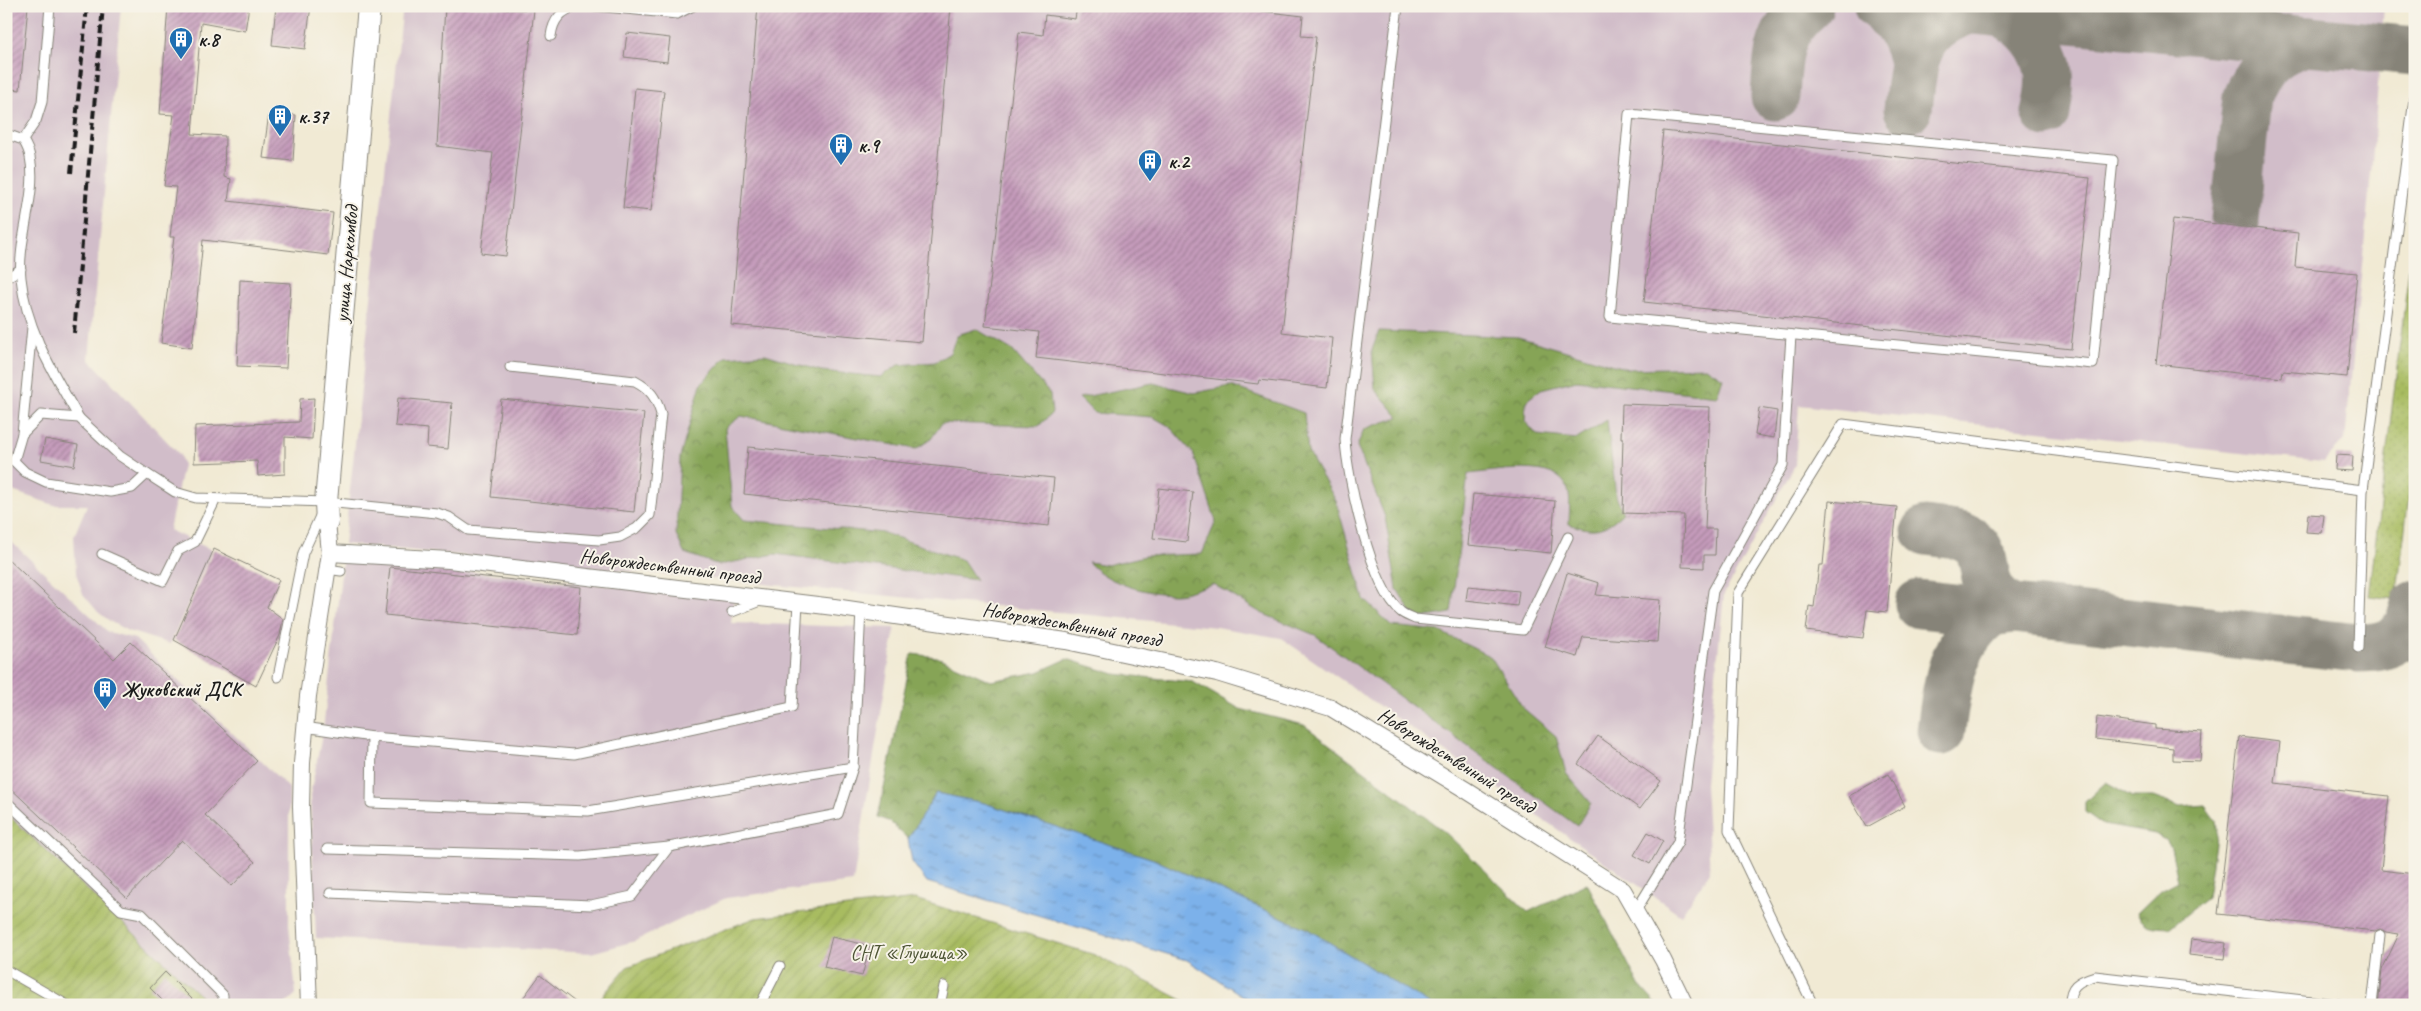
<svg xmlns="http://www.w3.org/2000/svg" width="2421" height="1011" viewBox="0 0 2421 1011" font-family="Caveat,sans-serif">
  <defs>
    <pattern id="grass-dots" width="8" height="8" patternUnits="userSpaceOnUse" patternTransform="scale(1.25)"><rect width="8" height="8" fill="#a8bc61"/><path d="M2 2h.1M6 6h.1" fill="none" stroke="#90a154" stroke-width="1.8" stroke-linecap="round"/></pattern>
    <pattern id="forest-crowns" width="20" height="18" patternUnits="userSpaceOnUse" patternTransform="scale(1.25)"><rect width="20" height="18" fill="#86a457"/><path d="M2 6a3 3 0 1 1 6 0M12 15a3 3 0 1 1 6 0" fill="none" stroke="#6d8547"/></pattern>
    <pattern id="garden-furrows" width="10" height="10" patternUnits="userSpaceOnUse" patternTransform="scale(1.25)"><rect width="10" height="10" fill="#a8bc61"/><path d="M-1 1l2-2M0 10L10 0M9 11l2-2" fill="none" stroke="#90a154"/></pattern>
    <pattern id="water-ripples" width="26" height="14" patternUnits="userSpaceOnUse" patternTransform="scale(1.25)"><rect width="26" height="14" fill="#7cb1ea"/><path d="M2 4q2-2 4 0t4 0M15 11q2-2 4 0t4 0" fill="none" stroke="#658fbd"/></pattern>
    <pattern id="building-hatch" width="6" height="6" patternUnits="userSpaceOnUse" patternTransform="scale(1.25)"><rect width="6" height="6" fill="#c59bbb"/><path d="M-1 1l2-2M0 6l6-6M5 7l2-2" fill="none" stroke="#9f7e97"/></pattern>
  </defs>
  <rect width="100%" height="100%" fill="#f7f3e8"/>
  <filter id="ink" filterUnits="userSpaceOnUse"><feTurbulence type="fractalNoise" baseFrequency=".02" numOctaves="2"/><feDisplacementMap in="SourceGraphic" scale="10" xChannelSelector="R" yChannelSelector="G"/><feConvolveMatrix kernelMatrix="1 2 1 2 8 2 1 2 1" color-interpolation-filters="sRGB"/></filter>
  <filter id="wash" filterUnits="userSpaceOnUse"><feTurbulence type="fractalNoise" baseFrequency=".0096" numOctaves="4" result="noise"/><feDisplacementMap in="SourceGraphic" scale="20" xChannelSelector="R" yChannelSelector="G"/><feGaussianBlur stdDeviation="1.12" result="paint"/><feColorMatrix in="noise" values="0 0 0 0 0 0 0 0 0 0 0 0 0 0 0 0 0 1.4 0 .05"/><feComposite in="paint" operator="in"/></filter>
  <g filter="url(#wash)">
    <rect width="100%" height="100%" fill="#f1ead4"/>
    <g fill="#d1bdc9">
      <polygon points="6,6 121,6 89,359 180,455 183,465 169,530 212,550 170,644 128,631 111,622 98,612 83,594 76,573 74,536 87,505 54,505 6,489"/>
      <polygon points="403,6 2384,6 2372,163 2345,440 2323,462 1799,405 1795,465 1724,594 1705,784 1710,872 1681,915 1281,638 1216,627 344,544"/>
      <polygon points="6,537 108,632 135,639 289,788 289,925 296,994 284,1005 208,1005 6,813"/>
      <polygon points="343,558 734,599 731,623 895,628 853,882 726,898 635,941 591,953 316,938 310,796 323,730"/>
    </g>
    <polygon fill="url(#grass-dots)" stroke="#626c3e" points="2415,220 2415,450 2396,599 2369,596"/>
    <g fill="url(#forest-crowns)" stroke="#51603a">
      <polygon points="976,329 1012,350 1050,394 1052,413 1039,426 942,423 931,439 916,449 741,416 725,428 732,506 744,520 884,533 963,560 976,580 775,554 719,565 684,553 676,534 680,457 701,384 726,357 765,354 821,371 881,377 898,365 935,362 950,353 957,335"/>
      <path d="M 1379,331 L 1518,337 L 1628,369 L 1706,367 L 1723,378 L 1717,396 L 1577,380 L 1541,389 L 1526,401 L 1525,421 L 1537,435 L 1577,439 L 1607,420 L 1616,496 L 1623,513 C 1603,531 1595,533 1569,524 C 1569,514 1571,500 1568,490 C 1559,458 1492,472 1468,474 L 1451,613 L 1415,619 L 1397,589 L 1385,517 L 1357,446 L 1364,429 L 1399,417 L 1375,389 L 1372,350 Z"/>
      <path d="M 1153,383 L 1194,393 L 1231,386 L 1304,413 L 1308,452 L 1336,501 L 1364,599 L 1392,626 L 1439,631 L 1491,657 L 1523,708 L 1556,736 L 1566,773 L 1591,803 L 1577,826 L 1315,635 L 1261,613 L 1213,584 C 1201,587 1186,594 1174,594 C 1143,593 1109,584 1088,562 L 1107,565 L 1145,556 L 1202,554 L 1216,521 L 1193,453 L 1169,426 L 1153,417 L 1094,413 L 1079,398 Z"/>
      <polygon points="912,654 937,657 991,681 1038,672 1067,659 1115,674 1193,682 1240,709 1304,725 1446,833 1528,912 1587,883 1639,985 1657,1005 1431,1005 1309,930 1153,859 984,803 936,793 908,839 890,822 878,817"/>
      <path d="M 2106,782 L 2133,797 L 2153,797 L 2180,807 L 2205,805 L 2216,820 L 2217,830 L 2207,898 L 2169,928 C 2154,927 2144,928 2137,913 L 2161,890 L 2178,881 L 2171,848 L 2166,840 L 2155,834 L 2103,825 L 2085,812 L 2085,802 Z"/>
    </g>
    <g fill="url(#garden-furrows)" stroke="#626c3e">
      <polygon points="6,813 208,1003 208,1005 6,1005"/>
      <polygon points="915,899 1095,955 1192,1005 595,1005 627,967 755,918"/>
    </g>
    <polygon fill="url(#water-ripples)" stroke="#4c6683" points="936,793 984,803 1153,859 1309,930 1431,1005 1257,1005 1187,960 927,882 912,862 908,839"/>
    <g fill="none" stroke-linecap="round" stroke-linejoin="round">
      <g stroke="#868378" stroke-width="49">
        <path d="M 1878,6 C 1898,19 1908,40 1913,62"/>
        <polyline points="1931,6 2415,51"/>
        <path d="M 2001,12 C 2026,23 2046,46 2049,74 C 2051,87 2047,101 2046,113"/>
        <path d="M 1775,96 C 1778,56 1776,34 1809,6"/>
        <path d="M 1908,109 C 1914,58 1914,28 1969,10"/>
        <path d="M 2235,220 L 2247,97 C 2262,63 2274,50 2311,41"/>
        <path d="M 1926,531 C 1937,533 1950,533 1960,536 C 2002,550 1966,591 2014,609"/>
        <path d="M 1919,604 L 1991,612 L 2014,609 L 2358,648 C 2393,648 2406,639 2415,605"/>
        <path d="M 1941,731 C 1947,685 1951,642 1991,612"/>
      </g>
    </g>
    <g id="blocks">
      <g fill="url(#building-hatch)">
        <polygon points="6,6 28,6 20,90 6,88"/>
        <polygon points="168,6 249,6 245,31 201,23 192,134 225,136 224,177 231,179 228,201 333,213 328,255 203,240 192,348 161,343 174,237 170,237 176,187 164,186 174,115 160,114"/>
        <polygon points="276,6 311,6 305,49 272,45"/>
        <polygon points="445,6 534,10 506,256 481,253 493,153 437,146"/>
        <polygon points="758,6 951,6 922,342 731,325"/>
        <polygon points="1077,6 1218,6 1303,16 1301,36 1316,37 1282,332 1332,338 1327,388 1259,380 1258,384 1036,358 1039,332 985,326 1019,32 1043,35 1045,15 1075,19"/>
        <polygon points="627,33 670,38 667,62 624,57"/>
        <polygon points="635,88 664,91 651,211 623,208"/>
        <polygon points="269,113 296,115 293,161 263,158"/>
        <polygon points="1663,131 2090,178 2071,349 1644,302"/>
        <polygon points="2173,219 2298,233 2295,267 2357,273 2347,377 2283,371 2282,378 2156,364"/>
        <polygon points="240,280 291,283 286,368 237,366"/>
        <polygon points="314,398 312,439 285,437 285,474 258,476 257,461 194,463 195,426 299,422 300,399"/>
        <polygon points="398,398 452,403 448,449 427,447 428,429 395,426"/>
        <polygon points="501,399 644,413 634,512 491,497"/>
        <polygon points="1622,404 1710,407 1705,529 1716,529 1715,555 1704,555 1704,568 1682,567 1684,515 1623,513 1624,474 1622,474 1623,438 1621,438"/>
        <polygon points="1759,408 1777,411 1774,438 1755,435"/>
        <polygon points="45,439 78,445 74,466 41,460"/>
        <polygon points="748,447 1054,478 1049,526 744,494"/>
        <polygon points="2336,455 2353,456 2352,471 2335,470"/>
        <polygon points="1159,488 1193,492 1187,542 1153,538"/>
        <polygon points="1473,494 1555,501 1551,553 1468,545"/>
        <polygon points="1829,501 1897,507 1887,612 1867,610 1863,638 1806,631 1809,606 1814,607 1819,565 1823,565"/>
        <polygon points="2308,514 2324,515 2322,533 2306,532"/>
        <polygon points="214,549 279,580 267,607 283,619 280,635 256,686 174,640"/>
        <polygon points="6,557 114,659 131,642 257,761 205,815 255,862 232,886 182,840 127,898 6,784"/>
        <polygon points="390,567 581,587 577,635 385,615"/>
        <polygon points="1567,573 1599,583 1596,595 1660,600 1657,642 1583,637 1577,657 1545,647"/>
        <polygon points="1468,586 1519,591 1517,606 1466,600"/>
        <polygon points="2097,717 2155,725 2155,729 2202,732 2200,761 2173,760 2173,748 2095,739"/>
        <polygon points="1598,736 1661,781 1640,809 1578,764"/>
        <polygon points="2239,737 2280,742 2275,783 2389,796 2381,870 2415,874 2415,1005 2378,1005 2382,970 2399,934 2386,932 2380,929 2375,931 2218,914"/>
        <polygon points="1888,774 1905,806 1867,827 1849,796"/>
        <polygon points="1648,832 1663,841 1650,864 1634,855"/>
        <polygon points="832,937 870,946 862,976 824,967"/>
        <polygon points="2191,939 2226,943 2224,959 2189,955"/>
        <polygon points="165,972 198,1005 167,1005 150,988"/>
        <polygon points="540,975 579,1005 518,1005"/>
      </g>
    </g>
  </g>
  <g filter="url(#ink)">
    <use href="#blocks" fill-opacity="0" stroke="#868378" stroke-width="1"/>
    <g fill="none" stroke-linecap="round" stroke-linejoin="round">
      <g stroke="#868378" stroke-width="11">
        <g id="lane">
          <polyline points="595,6 677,14 693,6"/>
          <path d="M 1398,6 L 1345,439 C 1347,477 1371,588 1401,612 C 1405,615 1410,617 1415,619 L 1523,630 L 1568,537"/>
          <path d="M 551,36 C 553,20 561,10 578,6"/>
          <polygon points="1629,114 2113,160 2093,364 1610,317"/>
          <path d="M 6,134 L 23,140 C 26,145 29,151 30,157 C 38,193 17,240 21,278 C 26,330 54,374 79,418"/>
          <polyline points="23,140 36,121 42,102 50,6"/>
          <polyline points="6,278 21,269"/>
          <polyline points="22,434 32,327"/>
          <path d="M 6,459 L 14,461 L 22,434 L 41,415 L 79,418 L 120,456 L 147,474 L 175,492 L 196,498 L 326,502 L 437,513 L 449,517 L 468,530 L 599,540 L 620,537 L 637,528 L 650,515 L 661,414 C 656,397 650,389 635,381 L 510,367"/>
          <polyline points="14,461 25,472 46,482 110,492 132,488 147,474"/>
          <polyline points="102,554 163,581 178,551 195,542 216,499"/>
          <polyline points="327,569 341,571"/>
          <polyline points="732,612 760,601"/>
          <polyline points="2358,648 2363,490 2415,91"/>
          <polyline points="278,677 303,553 321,514"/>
          <polyline points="304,727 372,737 574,754 792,707 798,603"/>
          <polyline points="372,737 371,803 588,811 853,767 861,611"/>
          <polyline points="6,801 121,910 142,914 223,995 223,1005"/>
          <polyline points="327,849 580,856 669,847"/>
          <polyline points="330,893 591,905 632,896 669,847 838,814 853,767"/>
          <polyline points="1635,912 1678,842 1713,591 1783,465 1791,335"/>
          <polyline points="6,970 67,1005"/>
          <polyline points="760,1005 780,966"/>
          <polyline points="940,1005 944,986"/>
          <polyline points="1813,1005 1729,830 1738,593 1843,424 2363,490"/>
          <path d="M 2070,1005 C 2069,986 2078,981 2095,976 L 2346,1005"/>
          <polyline points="2372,1005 2380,935"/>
        </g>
      </g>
      <g stroke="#868378" stroke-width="18">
        <g id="street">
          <polyline points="330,553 449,560 637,583 834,607 1066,641 1217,673 1331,708 1466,790 1623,890 1663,960 1685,1005"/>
          <polyline points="309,1005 301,807 302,763 308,696 330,553 327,522"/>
        </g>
      </g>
      <g stroke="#868378" stroke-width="24">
        <polyline id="secondary" points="327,522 326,502 369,6"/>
      </g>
      <use href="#lane" stroke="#fff" stroke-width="9"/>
      <use href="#street" stroke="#fff" stroke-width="16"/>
      <use href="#secondary" stroke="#fff" stroke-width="22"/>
      <g stroke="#1c1c1c" stroke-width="4" stroke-dasharray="8 4" stroke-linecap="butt">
        <polyline points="71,173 87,6"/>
        <polyline points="74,333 103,6"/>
      </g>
    </g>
  </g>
  <defs>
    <g id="building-pin" transform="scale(1.25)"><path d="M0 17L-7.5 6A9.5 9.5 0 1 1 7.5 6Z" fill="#1f6fb2" stroke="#f7f3e8"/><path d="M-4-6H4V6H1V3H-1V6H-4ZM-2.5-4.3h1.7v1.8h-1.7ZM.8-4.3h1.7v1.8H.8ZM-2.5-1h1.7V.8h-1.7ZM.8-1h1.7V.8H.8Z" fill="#fff"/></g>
  </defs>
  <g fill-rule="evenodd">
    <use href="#building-pin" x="181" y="39"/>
    <use href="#building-pin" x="280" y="116"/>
    <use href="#building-pin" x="841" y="145"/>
    <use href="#building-pin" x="1150" y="161"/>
    <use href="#building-pin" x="105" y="689"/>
  </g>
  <g text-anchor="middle" stroke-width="4" stroke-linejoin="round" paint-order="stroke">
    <g font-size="20" font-weight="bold" fill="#1c1c1c" stroke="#f7f3e8" text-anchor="start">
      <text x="198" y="46">к.8</text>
      <text x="298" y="123">к.37</text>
      <text x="858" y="152">к.9</text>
      <text x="1168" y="168">к.2</text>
      <text x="122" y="696">Жуковский ДСК</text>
    </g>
    <g font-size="20" fill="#1c1c1c" stroke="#f7f3e8">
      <text transform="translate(346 264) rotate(-85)" y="7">улица Наркомвод</text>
      <text transform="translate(670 566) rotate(7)" y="7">Новорождественный проезд</text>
      <text transform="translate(1072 624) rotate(10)" y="7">Новорождественный проезд</text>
      <text transform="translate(1457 760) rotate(32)" y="7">Новорождественный проезд</text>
    </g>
    <g font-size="20" fill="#4d5434" stroke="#f7f3e8">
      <text x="909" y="959">СНТ «Глушица»</text>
    </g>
  </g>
  <rect width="2421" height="1011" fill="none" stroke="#f7f3e8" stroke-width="25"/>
</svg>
